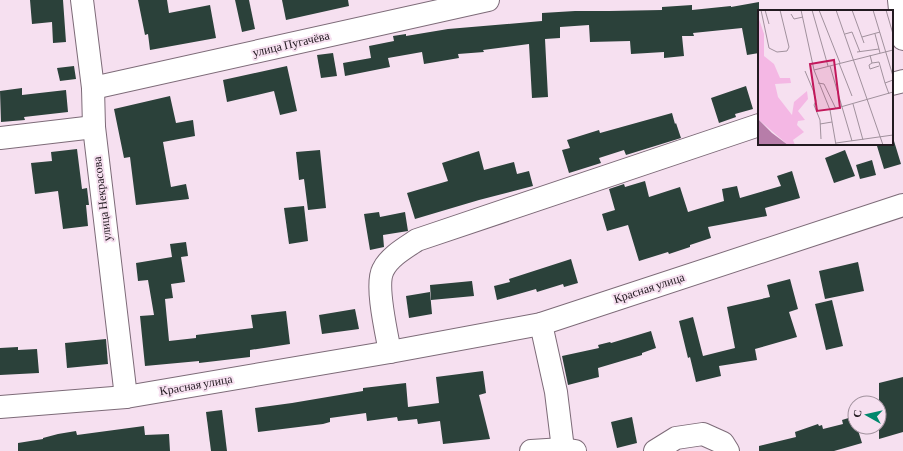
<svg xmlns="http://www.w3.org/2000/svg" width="903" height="451" viewBox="0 0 903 451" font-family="'Crimson Pro',serif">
  <rect width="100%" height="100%" fill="#f6e0f0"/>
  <g fill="#2b413a">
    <polygon points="30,0 63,0 66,42 53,43 52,22 32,24"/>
    <polygon points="138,0 167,0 169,13 210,5 216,38 150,50 148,34 145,35"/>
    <polygon points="235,0 249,0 255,29 242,32"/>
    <polygon points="282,0 348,0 349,6 286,20"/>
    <polygon points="759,2 759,53 747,55 742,28 693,33 694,36 682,36 684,56 664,58 664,52 631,54 630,41 590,42 589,25 560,27 560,38 545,39 548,97 532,98 529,44 483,50 484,52 458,54 459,58 424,64 422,52 388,58 390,67 345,76 343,63 371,58 369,46 394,41 393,36 406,34 406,36 448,29 542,21 542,13 575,11 609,11 662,10 662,7 692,5 692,10 731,6 731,7"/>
    <polygon points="333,53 337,76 321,78 317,55"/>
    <polygon points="74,66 76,79 60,81 57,68"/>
    <polygon points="287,66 297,111 280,115 274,91 227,102 223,80"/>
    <polygon points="746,86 753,109 735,114 736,117 719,123 711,98"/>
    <polygon points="22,88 22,95 66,90 68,112 24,117 25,120 1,122 0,91"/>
    <polygon points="170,96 176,123 193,120 195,136 163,142 171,187 186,184 189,199 136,205 130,157 124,158 114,109"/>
    <polygon points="672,113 675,124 676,123 681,138 626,155 624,150 599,158 601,163 569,173 562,150 570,148 567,140 599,130 600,133"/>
    <polygon points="894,141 901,164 884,169 877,146 884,144 892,144 892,142"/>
    <polygon points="77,149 82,189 87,188 89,205 86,205 88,226 63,229 58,191 35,194 31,163 52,161 51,152"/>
    <polygon points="320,150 326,208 308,210 304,179 299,180 296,152"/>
    <polygon points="845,150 855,176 834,183 825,158"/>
    <polygon points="479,151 484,170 514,162 517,174 529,171 533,186 479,200 415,219 407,193 448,181 442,163"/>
    <polygon points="872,160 876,175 860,179 856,165"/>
    <polygon points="792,171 800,198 765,208 767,216 708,227 711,238 690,245 690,247 669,254 668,252 639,261 628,225 607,231 602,214 615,210 609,189 624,184 625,187 645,181 649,197 680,187 688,212 724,201 722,189 737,186 740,198 781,186 777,176"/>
    <polygon points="304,206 308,241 289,244 284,208"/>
    <polygon points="379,212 380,217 405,212 408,231 383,235 384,247 370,250 364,214"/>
    <polygon points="186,242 188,256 181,257 185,282 171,284 173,298 165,299 169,341 196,338 196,335 253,328 251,315 286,311 290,344 250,350 250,357 199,363 199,361 145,366 140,316 154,315 148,280 138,281 136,263 172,257 170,244"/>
    <polygon points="571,259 578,283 564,287 563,284 537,292 536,289 497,300 494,286 510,282 509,279"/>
    <polygon points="858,262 864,291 825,299 819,271"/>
    <polygon points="790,279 798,309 789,312 797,337 755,349 757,360 719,366 721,376 696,382 690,357 688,358 679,321 693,317 703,356 735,348 727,307 770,297 767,285"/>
    <polygon points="472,281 474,296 431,300 430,285"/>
    <polygon points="430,292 432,314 409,318 406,296"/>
    <polygon points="832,300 843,346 826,350 815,304"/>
    <polygon points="355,309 359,329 322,334 319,315"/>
    <polygon points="651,331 656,348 642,353 642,355 598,368 599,377 568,385 562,356 599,348 598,345 610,342 611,343"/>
    <polygon points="106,339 108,364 67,368 65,343"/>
    <polygon points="18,347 18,350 37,349 39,373 0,375 0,348"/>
    <polygon points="483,371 486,393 479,395 490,439 443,444 440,421 418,424 417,419 398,421 397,417 367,421 366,413 330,418 330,422 323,424 258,432 255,408 292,403 363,391 363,388 406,383 408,407 439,403 436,377"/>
    <polygon points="903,377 903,432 879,439 879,383"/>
    <polygon points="222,410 227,451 211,451 206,412"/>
    <polygon points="855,416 855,427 857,427 862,443 834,451 759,451 759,446 796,437 795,432 818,424 819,426 822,425 823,429 843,424 842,420"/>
    <polygon points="632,417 637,443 617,448 611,422"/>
    <polygon points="144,426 145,435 169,434 170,451 18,451 18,443 43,439 43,438 58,434 76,431 77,435"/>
  </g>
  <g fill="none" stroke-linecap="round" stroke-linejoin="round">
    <g stroke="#7d6b78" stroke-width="24">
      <g id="minor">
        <polyline points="82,0 93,88 94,127 126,397"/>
        <polyline points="899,0 903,39"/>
        <polyline points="892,84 903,81"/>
        <polyline points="93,88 488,0"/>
        <polyline points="0,138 94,127"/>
        <polyline points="541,324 556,392 563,449"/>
        <path d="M 390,352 C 387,335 375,285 383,270 C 389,257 405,248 417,240 L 759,125"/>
        <polyline points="0,407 126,397 390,352 541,324 903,205"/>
        <polyline points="531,451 563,449 575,451"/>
        <polyline points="655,451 676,438 703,434 723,443 728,451"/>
      </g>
    </g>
    <use href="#minor" stroke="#fff" stroke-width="22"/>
  </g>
  <g text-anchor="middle" stroke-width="4" stroke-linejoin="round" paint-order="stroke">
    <g font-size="12" fill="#221a20" stroke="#f6e0f0">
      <text transform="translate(291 44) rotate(-13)" y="4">улица Пугачёва</text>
      <text transform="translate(102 199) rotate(-97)" y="4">улица Некрасова</text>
      <text transform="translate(649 288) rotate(-18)" y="4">Красная улица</text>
      <text transform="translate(196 385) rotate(-10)" y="4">Красная улица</text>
    </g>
  </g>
  <g transform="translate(758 10)">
    <rect width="135" height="135" fill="#f6e0f0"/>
    <path d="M 0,6 L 6,24 L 6,46 L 16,54 L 22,68 L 32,68 L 33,73 L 17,74 L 20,87 L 34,105 L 36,92 L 49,81 L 50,89 L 40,101 L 47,110 L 40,111 L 39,115 L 46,122 L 35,130 L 37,135 L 30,135 L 0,109 Z" fill="#f4b7e4"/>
    <path d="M 0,109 L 14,123 L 30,135 L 0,135 Z" fill="#b77da9"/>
    <path fill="none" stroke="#a1919d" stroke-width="1" d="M 3,0 L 11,38 L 19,42 L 29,41 L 31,37 L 22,0M 7,0 L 11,14M 43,0 L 56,60 L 72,100 L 78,135M 54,0 L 70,56M 61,0 L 82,53M 78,0 L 125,135M 94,0 L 106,33M 115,0 L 135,66M 128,0 L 135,24M 33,4 L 36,9 L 45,7M 87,24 L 94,22 L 102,42M 117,24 L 121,39M 104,27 L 122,22M 99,42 L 121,39 L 122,43M 112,45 L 114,53 L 121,52 L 127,73M 81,53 L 94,86M 114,53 L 111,55 L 112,59 L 121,56M 72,56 L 94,131M 56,60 L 135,40M 47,61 L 55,80 L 58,91 L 56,95 L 62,110 L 63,129M 60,73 L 66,74 L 78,99M 131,84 L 127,73 L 135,70M 95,94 L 105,130M 72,100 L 135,82M 62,114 L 74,112M 78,133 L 135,125"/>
    <path fill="#c2185b" fill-opacity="0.15" stroke="#c2185b" stroke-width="2" d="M 76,50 L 82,98 L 59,101 L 52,54 Z"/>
    <rect width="135" height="135" fill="none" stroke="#221a20" stroke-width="2"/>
  </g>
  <g transform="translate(867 415) rotate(278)"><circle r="19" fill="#f6e0f0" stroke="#a1919d"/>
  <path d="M0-3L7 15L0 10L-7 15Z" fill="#00886d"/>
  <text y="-6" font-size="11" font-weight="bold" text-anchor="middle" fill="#221a20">С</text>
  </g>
</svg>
